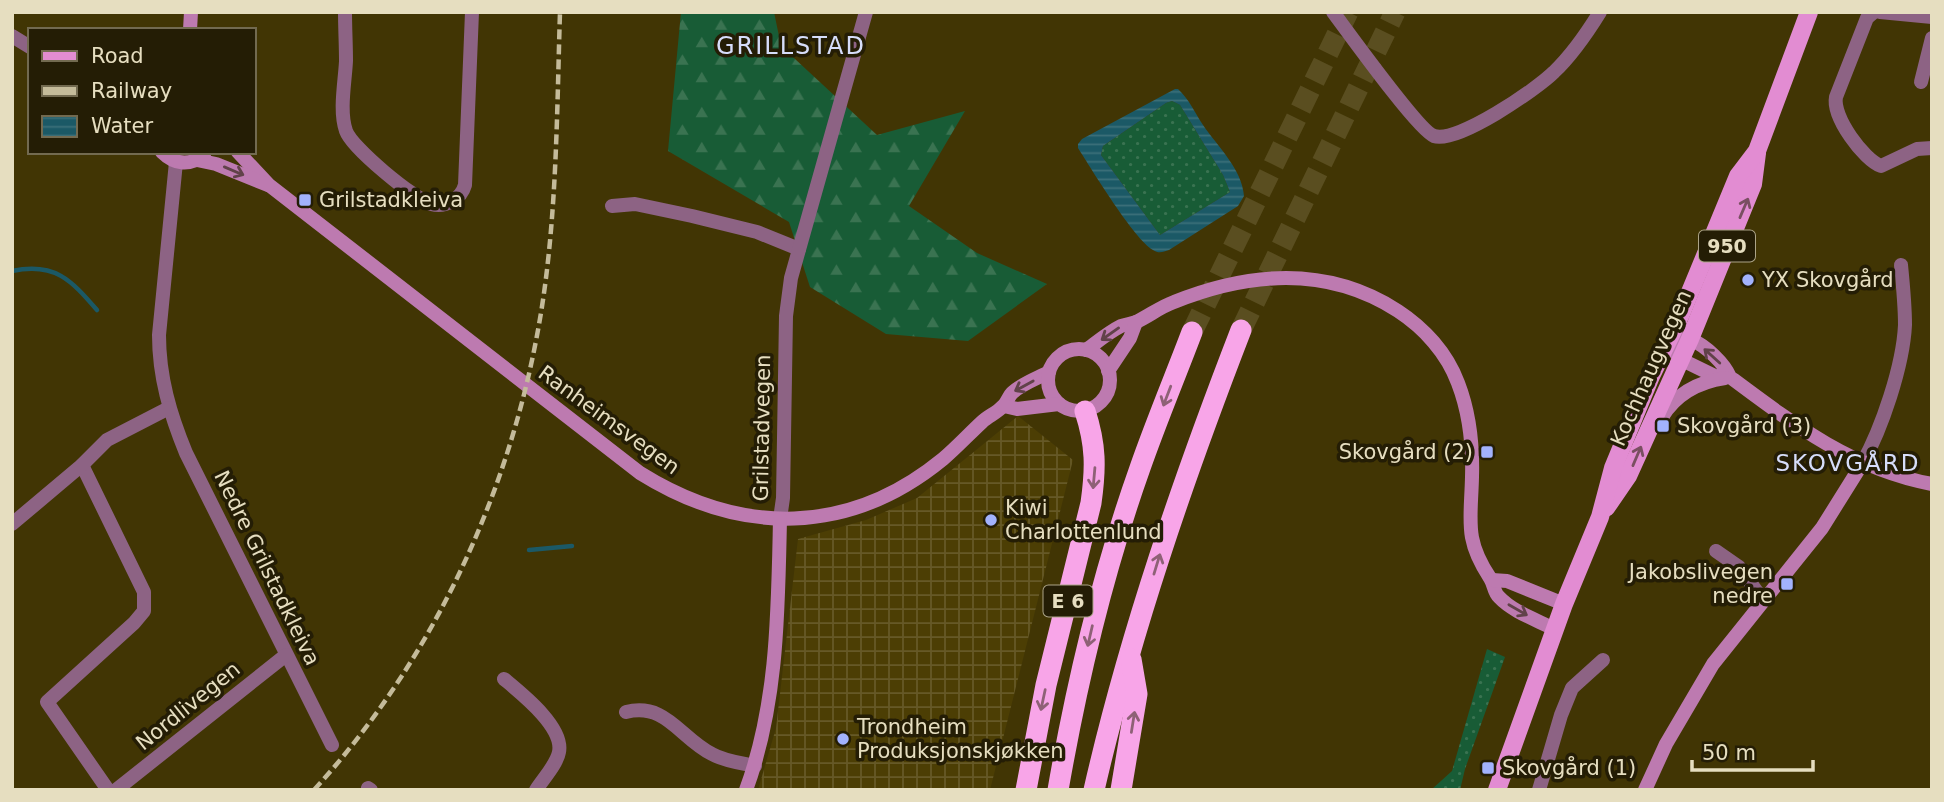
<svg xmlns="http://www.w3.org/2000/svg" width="1944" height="802" viewBox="0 0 1944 802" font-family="'DejaVu Sans',sans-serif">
  <defs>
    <pattern id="industrial-grid" width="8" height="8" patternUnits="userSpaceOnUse" patternTransform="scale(1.75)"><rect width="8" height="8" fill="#4c3e04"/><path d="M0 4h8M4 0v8" fill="none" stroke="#665927"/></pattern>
    <pattern id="grass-dots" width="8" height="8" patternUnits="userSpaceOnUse" patternTransform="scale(1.75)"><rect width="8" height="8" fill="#185c36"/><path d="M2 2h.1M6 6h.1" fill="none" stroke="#3a7351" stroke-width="1.8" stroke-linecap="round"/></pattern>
    <pattern id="forest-firs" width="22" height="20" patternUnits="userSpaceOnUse" patternTransform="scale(1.75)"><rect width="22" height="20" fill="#185c36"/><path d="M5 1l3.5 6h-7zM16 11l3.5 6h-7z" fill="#3a7351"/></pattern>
    <pattern id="water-rules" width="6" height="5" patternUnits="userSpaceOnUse" patternTransform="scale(1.75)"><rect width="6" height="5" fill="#1b5966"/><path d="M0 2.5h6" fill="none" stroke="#3c707a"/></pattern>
  </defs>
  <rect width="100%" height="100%" fill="#413504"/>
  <polygon fill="url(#industrial-grid)" points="1018,416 1073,460 990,790 758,790 776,728 798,539 866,520 917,498"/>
  <g fill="url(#grass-dots)">
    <polygon points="1172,101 1180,105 1223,175 1230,192 1160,235 1101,155 1103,146 1166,103"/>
    <polygon points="1487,649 1505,657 1465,769 1460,790 1431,790 1452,771"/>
  </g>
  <polygon fill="url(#forest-firs)" points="681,12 774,12 781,46 877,135 965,111 909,206 977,253 1047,284 968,341 886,334 810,287 789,222 668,151"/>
  <path fill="url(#water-rules)" fill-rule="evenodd" d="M 1175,89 L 1178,89 C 1189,99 1195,113 1203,125 C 1218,147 1242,169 1244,196 L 1238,206 L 1169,250 C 1163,252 1159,254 1153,250 C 1134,239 1092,170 1078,148 L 1078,144 L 1082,139 ZM 1172,101 L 1180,105 L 1223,175 L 1230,192 L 1160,235 L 1101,155 L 1103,146 L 1166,103 Z"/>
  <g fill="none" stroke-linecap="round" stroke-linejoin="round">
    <g stroke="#1b5966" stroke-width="4.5">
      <path d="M 12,271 C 55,262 71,280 97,310"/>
      <polyline points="529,550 572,546"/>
    </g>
    <g stroke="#5a4e20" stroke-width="21" stroke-dasharray="21 10" stroke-linecap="butt">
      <polyline points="1241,330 1395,12"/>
      <polyline points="1192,332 1348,12"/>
    </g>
    <g stroke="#8d6384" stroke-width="14">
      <path d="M 345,12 C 345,28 346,45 346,61 C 345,82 339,111 346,131 C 352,148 414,199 431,204 C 446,208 461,199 465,185 L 472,12"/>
      <path d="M 1333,12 C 1348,32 1419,131 1434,136 C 1457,144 1537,89 1554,72 C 1572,55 1587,33 1600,12"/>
      <path d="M 1874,12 L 1867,18 L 1836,97 C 1832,117 1864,160 1881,166 L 1917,149 L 1932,148"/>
      <polyline points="1880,12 1932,17"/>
      <polyline points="12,36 30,47"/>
      <polyline points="1921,82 1932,38"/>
      <path d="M 176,162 L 159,335 C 159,377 170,414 186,453 L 332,745"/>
      <polyline points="612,206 635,204 692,216 757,232 799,249"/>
      <path d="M 1862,464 C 1882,428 1903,366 1905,325 C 1905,305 1903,285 1901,265"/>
      <polyline points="82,465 144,592 144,611 134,623 47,702 108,790"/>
      <polyline points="780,519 783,498 786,316 791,278 866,12"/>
      <polyline points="12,524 82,465 107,440 169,408"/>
      <polyline points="1716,551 1739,567 1763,600"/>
      <path d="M 504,679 C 522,694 564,727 559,752 C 557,764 543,779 536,790"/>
      <path d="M 626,712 C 666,702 680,738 712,754 C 724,761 741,763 755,766"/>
      <polyline points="368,788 371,790"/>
      <polyline points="116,790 286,655"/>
      <polyline points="1539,790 1561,715 1572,688 1603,660"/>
    </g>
    <g stroke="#bd7ab0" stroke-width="14">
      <polyline points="190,30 191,12"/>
      <path d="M 162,152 C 175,165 190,166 204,155"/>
      <path d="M 238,152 L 269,185 L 640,473 C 741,536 849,536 943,459 C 956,448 969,434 982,422 C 988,416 997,413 1003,406 C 1007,403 1008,397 1012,393 C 1021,384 1038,378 1049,372"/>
      <polyline points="197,160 216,164 268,185"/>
      <circle cx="1079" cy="380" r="31"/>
      <path d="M 1086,350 C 1097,342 1109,332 1121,326 C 1126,324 1131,324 1136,322 C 1149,316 1160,307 1174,302 C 1249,272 1327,265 1398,311 C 1424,328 1447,353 1458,383 C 1470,414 1473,444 1472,477 C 1471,521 1464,539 1490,578 C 1494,584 1494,593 1499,597 C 1513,612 1537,620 1554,629"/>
      <polyline points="1108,371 1130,338 1136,322"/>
      <path d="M 1719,378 L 1680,359 L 1668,341 C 1676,340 1685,338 1692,340 C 1706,346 1724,363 1730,377 C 1793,424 1852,469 1932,484"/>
      <polyline points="1004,406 1017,409 1059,404"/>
      <path d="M 1662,417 C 1676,394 1698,382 1725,378"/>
      <polyline points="1492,580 1507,581 1564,604"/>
      <path d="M 746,790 C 778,703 778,610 780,519"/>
      <polyline points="1645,790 1666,744 1713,664 1822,528 1862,464"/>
    </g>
    <g stroke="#e28cd2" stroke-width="18">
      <polyline points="1606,508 1628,476 1690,339 1753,184 1757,153"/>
      <polyline points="1497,790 1564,604 1600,517 1613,468 1651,376 1681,314 1738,176 1757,151 1809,12"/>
    </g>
    <g stroke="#f8a5e8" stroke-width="21">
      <path d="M 1026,790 L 1046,685 L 1091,503 C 1096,468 1096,445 1085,411"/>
      <path d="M 1058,790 C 1077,681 1103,572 1140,468 C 1156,422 1175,377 1192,332"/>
      <path d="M 1094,790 C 1130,633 1183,480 1241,330"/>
      <polyline points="1121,790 1137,694 1131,659"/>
    </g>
    <path stroke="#c4bb9a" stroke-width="4.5" stroke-dasharray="10 5" stroke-linecap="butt" d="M 314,790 C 439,653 518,476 544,293 C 557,200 557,106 560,12"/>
  </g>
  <defs><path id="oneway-shaft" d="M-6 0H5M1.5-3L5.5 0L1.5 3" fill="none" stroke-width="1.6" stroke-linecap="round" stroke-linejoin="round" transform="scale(1.75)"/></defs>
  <g stroke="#614249">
    <use href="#oneway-shaft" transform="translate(234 171) rotate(23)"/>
    <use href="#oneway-shaft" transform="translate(1110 334) rotate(145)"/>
    <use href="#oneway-shaft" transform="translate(1712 356) rotate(-138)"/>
    <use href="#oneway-shaft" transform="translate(1024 386) rotate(151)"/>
    <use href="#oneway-shaft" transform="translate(1518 610) rotate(30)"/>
  </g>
  <g stroke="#794f61">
    <use href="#oneway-shaft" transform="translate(1744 208) rotate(-67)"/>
    <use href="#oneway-shaft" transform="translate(1637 456) rotate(-67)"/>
  </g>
  <g stroke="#8e6176">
    <use href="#oneway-shaft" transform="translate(1167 396) rotate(111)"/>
    <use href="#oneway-shaft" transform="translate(1094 478) rotate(95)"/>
    <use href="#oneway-shaft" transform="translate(1157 564) rotate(-73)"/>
    <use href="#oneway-shaft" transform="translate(1090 636) rotate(103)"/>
    <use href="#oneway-shaft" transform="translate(1043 700) rotate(102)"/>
    <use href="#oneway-shaft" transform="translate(1133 722) rotate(-81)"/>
  </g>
  <g fill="#a2b2fd" stroke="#241d05" stroke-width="2.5">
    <rect x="298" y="193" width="14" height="14" rx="3.5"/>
    <circle cx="1748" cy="280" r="7"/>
    <rect x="1656" y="419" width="14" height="14" rx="3.5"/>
    <rect x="1480" y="445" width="14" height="14" rx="3.5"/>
    <circle cx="991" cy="520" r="7"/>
    <rect x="1780" y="577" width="14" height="14" rx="3.5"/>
    <circle cx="843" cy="739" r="7"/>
    <rect x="1481" y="761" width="14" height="14" rx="3.5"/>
  </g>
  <g text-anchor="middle" stroke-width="7" stroke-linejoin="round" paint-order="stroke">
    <g fill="#241d05" stroke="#aca488" stroke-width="2">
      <rect x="1699" y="230.5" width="56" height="31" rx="5"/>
      <rect x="1043.5" y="585.5" width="49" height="31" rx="5"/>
    </g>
    <g font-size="19" font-weight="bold" fill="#e6dec0">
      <text x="1727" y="253">950</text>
      <text x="1068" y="608">E 6</text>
    </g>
    <g font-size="21" fill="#e6dec0" stroke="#241d05" text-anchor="start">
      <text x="319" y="207">Grilstadkleiva</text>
      <text x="1762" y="287">YX Skovgård</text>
      <text x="1677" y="433">Skovgård (3)</text>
      <text x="1473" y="459" text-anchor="end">Skovgård (2)</text>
      <text x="1005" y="515">Kiwi<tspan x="1005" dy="24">Charlottenlund</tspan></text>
      <text x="1773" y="579" text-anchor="end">Jakobslivegen<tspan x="1773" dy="24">nedre</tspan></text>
      <text x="857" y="734">Trondheim<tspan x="857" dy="24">Produksjonskjøkken</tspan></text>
      <text x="1502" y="775">Skovgård (1)</text>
    </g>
    <g font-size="21" fill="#e6dec0" stroke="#241d05">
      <text transform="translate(1651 368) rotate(-66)" y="7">Kochhaugvegen</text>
      <text transform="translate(609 420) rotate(36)" y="7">Ranheimsvegen</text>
      <text transform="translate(762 428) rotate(-89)" y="7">Grilstadvegen</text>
      <text transform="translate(267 568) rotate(64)" y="7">Nedre Grilstadkleiva</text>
      <text transform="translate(188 706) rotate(-39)" y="7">Nordlivegen</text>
    </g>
    <g font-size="23" letter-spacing="2" fill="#d6ddfa" stroke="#241d05">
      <text x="1848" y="471">SKOVGÅRD</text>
    </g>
    <g font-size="24" letter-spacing="2" fill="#d6ddfa" stroke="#241d05">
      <text x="791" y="54">GRILLSTAD</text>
    </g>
  </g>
  <rect width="1944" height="802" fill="none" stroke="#e6dec0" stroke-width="28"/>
  <rect x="28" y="28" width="228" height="126" fill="#241d05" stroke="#726a50" stroke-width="2"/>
  <rect x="42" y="51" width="35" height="10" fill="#e28cd2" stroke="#726a50" stroke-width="2"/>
  <text x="91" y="63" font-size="21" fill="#e6dec0">Road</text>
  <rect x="42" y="86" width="35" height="10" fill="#c4bb9a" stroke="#726a50" stroke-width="2"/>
  <text x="91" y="98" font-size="21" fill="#e6dec0">Railway</text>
  <rect x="42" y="116" width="35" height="21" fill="url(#water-rules)" stroke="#726a50" stroke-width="2"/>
  <text x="91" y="133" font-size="21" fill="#e6dec0">Water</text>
  <path d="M1692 760v10h121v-10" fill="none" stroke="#e6dec0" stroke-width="3.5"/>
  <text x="1702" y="760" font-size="21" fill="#e6dec0" stroke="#241d05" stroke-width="5" paint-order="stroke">50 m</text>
</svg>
